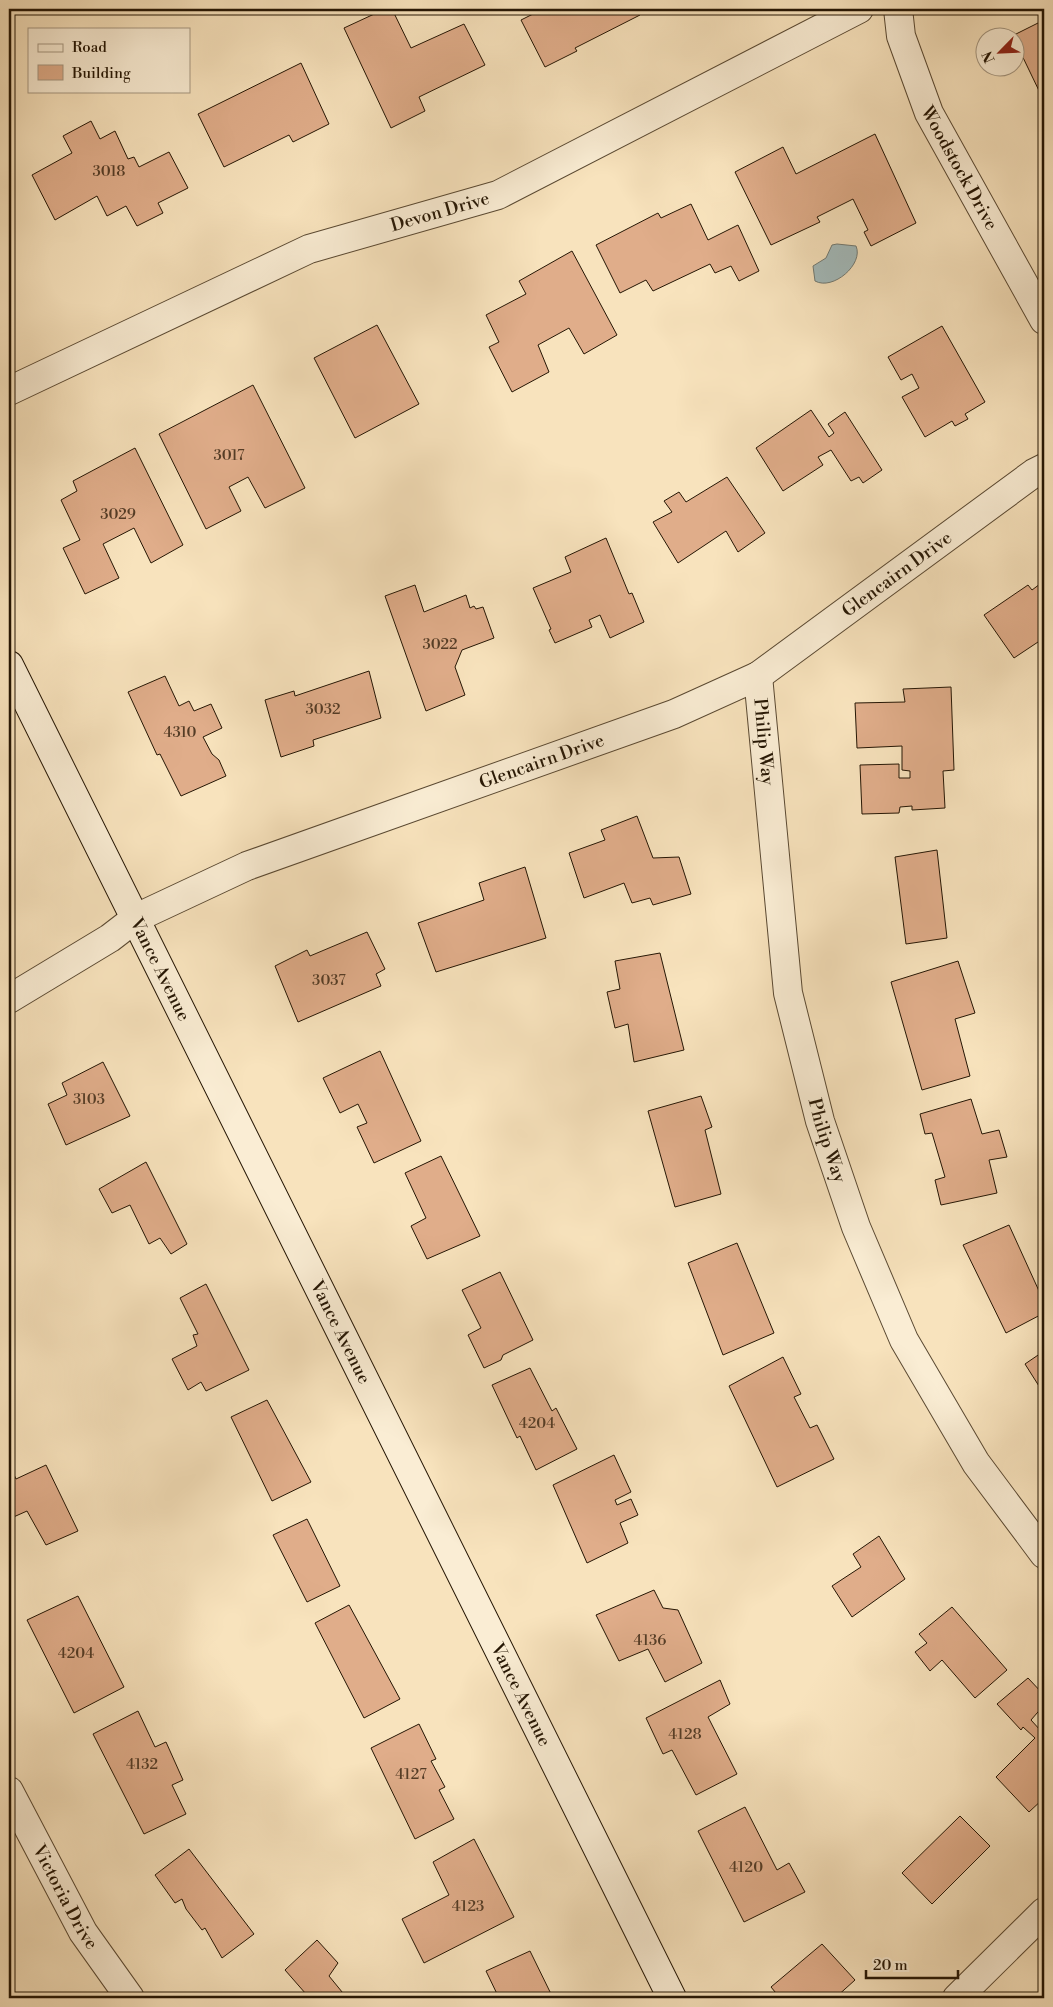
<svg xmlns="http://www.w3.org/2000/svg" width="1053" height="2007" viewBox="0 0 1053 2007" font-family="'Libre Bodoni',serif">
  <rect width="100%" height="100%" fill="#f8e3bd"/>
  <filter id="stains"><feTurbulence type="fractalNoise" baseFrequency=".004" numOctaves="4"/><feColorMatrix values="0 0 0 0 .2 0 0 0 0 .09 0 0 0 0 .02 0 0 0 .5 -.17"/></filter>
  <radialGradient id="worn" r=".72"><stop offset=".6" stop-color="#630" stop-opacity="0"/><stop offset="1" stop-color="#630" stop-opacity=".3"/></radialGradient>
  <path fill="#a3bbbc" stroke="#717972" d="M 837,244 L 856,246 C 864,264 833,291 815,281 L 813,266 L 826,258 L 832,245 Z"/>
  <g fill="#e0ad8a" stroke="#251604">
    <polygon points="385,9 392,9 411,48 464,24 485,65 419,97 425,111 391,128 344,28"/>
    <polygon points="543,9 637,9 640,15 575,48 577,51 545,67 521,20"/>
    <polygon points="1044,20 1044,98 1043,99 1016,43 1016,38 1012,36"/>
    <polygon points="301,63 329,124 293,142 289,135 224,167 198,114"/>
    <polygon points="91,121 100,139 115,131 128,159 134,157 139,167 169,152 188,188 158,203 163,213 137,226 126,206 107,216 97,196 55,220 32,175 72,153 63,136"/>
    <polygon points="875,134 916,223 871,246 864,232 868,230 853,199 817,217 820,222 771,245 735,172 783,147 796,174"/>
    <polygon points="691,204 708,240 738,225 759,271 739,281 731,266 715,273 710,264 653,291 646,280 620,293 596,245 658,213 661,218"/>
    <polygon points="572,251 617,335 584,354 569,328 538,345 549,372 512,392 489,347 499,342 486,315 526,294 519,281"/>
    <polygon points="377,325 419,404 355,438 314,358"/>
    <polygon points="942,326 985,402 965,414 968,419 955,426 952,421 925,437 902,397 919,388 912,374 901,380 888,357"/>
    <polygon points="253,385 305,488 265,508 248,477 229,487 241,511 206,529 159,434"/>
    <polygon points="811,410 829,437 834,433 828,424 845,412 882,470 863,483 859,477 851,481 831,450 818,457 823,465 783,491 756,448"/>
    <polygon points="135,448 183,545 151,563 134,528 103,544 119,578 85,594 63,548 80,540 61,500 77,491 73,481"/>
    <polygon points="727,477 765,533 738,552 726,531 678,563 653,522 672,512 664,501 679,492 686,502"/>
    <polygon points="606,538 629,594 632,593 644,622 610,638 600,615 589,620 592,627 555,643 549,630 551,629 533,588 571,572 565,557"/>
    <polygon points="1044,581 1044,638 1014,658 984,615 1028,585 1032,590"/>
    <polygon points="415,585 424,612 466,595 470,608 474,606 476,609 483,607 494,638 462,650 455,667 465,695 426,711 385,596"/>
    <polygon points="369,671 381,718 313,740 314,746 281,757 265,700 294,691 295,696"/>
    <polygon points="165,676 179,706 189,701 194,711 211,704 222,728 203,737 212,754 219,760 226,776 181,796 160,754 157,755 128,692"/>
    <polygon points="951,687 954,770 943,771 945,808 912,810 912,806 900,807 899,813 862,814 860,765 899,764 899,778 910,778 910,771 902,770 902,746 857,748 855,703 905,702 903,689"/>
    <polygon points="637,816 653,858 679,857 691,894 653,905 650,898 632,903 624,883 584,898 569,853 605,840 601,830"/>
    <polygon points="937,850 947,938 906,944 895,857"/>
    <polygon points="525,867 546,938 436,972 418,923 484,900 479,883"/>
    <polygon points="367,932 385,969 376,974 381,986 298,1022 275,966 307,950 310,956"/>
    <polygon points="660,953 684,1050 634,1062 628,1024 615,1028 607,992 620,989 615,961"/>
    <polygon points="958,961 975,1013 955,1019 970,1076 922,1090 891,982"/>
    <polygon points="380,1051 421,1141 374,1163 357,1127 367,1123 358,1104 340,1113 323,1078"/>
    <polygon points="103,1062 130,1116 66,1145 48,1104 67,1095 62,1083"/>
    <polygon points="701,1096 712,1127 705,1130 721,1194 675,1207 648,1111"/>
    <polygon points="971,1099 982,1134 999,1130 1007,1157 989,1160 997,1193 941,1205 935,1180 945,1177 932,1133 925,1134 920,1114"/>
    <polygon points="441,1156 480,1236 427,1259 411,1226 426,1218 405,1173"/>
    <polygon points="146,1162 187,1244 171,1254 160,1238 149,1244 130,1205 112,1213 99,1189"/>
    <polygon points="1009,1225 1044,1302 1044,1313 1006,1333 963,1245"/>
    <polygon points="737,1243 774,1333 723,1355 688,1263"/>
    <polygon points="500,1272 533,1340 503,1355 501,1360 484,1368 468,1335 481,1328 462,1290"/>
    <polygon points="206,1284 249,1370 206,1391 201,1382 188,1390 172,1359 197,1346 193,1335 198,1334 180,1298"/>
    <polygon points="1044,1351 1044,1394 1025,1364"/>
    <polygon points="783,1357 801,1394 794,1397 810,1428 817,1425 834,1459 777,1487 729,1386"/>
    <polygon points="530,1368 552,1411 556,1408 577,1449 536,1470 520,1436 517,1438 492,1385"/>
    <polygon points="267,1400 311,1482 272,1501 231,1417"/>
    <polygon points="614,1455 631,1492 615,1500 617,1505 631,1499 638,1515 620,1523 628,1543 587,1563 553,1485"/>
    <polygon points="9,1464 16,1479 46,1465 78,1531 46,1545 27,1511 9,1519"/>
    <polygon points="307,1519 340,1586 307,1602 273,1535"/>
    <polygon points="879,1536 905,1579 852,1617 832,1586 861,1567 853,1554"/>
    <polygon points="654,1590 663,1608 678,1610 702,1663 665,1682 648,1649 619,1661 596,1615"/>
    <polygon points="78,1596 124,1687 74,1713 27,1620"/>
    <polygon points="349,1605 400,1699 364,1718 315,1623"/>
    <polygon points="952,1607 1007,1670 975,1698 942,1660 930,1671 915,1652 927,1643 919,1634"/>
    <polygon points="1028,1678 1044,1695 1044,1705 1031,1720 1041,1731 1044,1728 1044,1798 1029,1812 996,1777 1035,1738 1023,1727 1021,1730 997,1704"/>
    <polygon points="720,1680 730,1704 708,1717 737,1774 696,1795 672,1750 663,1754 646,1718"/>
    <polygon points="138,1711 155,1747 166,1742 183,1780 172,1785 186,1814 144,1834 93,1734"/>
    <polygon points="419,1724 436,1759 431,1761 445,1787 439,1790 454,1819 415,1839 371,1748"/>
    <polygon points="745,1807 777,1870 789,1863 805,1892 744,1922 698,1831"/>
    <polygon points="960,1816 990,1846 932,1904 902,1873"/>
    <polygon points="474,1839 514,1917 424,1963 402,1919 449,1895 433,1862"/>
    <polygon points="189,1849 254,1934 222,1958 205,1928 202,1930 186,1909 182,1899 175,1903 155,1875"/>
    <polygon points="317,1940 338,1963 329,1976 347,1998 300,1998 306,1994 285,1970"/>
    <polygon points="822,1944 855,1980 835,1998 780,1998 771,1987"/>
    <polygon points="530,1951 553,1998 499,1998 486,1971"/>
  </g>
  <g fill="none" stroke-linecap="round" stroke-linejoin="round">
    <g stroke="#5a4932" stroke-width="30">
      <g id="street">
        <path id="s1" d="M 898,9 L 901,36 L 929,113 L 1044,320"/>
        <path id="s2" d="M 9,391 L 309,249 L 498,195 L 859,9"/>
        <path id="s3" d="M 758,676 L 788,993 L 820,1121 L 856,1227 L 904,1340 L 976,1463 L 1044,1554"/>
        <path id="s4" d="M 9,999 L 110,938 L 136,918 L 247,866 L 674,714 L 758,676 L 1034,473 L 1044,468"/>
        <path id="s5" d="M 9,1791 L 83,1932 L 130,1998"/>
        <polyline points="957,1998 1044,1912"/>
      </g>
    </g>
    <g stroke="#251604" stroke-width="30">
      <g id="secondary">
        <path id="s6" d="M 9,665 L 672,1998"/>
      </g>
    </g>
    <use href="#street" stroke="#faedd4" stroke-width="28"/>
    <use href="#secondary" stroke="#faedd4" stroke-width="28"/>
  </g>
  <g text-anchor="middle" stroke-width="4" stroke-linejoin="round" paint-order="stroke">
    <g font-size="15" fill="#543c26">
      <text x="109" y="176">3018</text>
      <text x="229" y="460">3017</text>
      <text x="118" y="519">3029</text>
      <text x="440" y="649">3022</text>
      <text x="323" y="714">3032</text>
      <text x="180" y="737">4310</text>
      <text x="329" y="985">3037</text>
      <text x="89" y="1104">3103</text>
      <text x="537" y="1428">4204</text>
      <text x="650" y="1645">4136</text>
      <text x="76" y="1658">4204</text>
      <text x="685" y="1739">4128</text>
      <text x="142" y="1769">4132</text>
      <text x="411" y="1779">4127</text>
      <text x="746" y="1872">4120</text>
      <text x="468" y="1911">4123</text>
    </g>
    <g font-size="18" fill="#251604" stroke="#faedd4">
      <text dy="6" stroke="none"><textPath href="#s1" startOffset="172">Woodstock Drive</textPath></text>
      <text dy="6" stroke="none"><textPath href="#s2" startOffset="468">Devon Drive</textPath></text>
      <text dy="6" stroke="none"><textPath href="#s4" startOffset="991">Glencairn Drive</textPath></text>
      <text dy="6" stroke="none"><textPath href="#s3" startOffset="66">Philip Way</textPath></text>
      <text dy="6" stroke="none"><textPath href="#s4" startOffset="586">Glencairn Drive</textPath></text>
      <text dy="6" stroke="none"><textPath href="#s6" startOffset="340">Vance Avenue</textPath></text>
      <text dy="6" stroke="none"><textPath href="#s3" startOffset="471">Philip Way</textPath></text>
      <text dy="6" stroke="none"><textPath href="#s6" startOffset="745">Vance Avenue</textPath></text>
      <text dy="6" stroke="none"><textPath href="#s6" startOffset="1150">Vance Avenue</textPath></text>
      <text dy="6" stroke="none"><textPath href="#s5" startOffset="120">Victoria Drive</textPath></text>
    </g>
  </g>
  <rect width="1053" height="2007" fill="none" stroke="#f8e3bd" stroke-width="30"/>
  <rect x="10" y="10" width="1033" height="1987" fill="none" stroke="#251604" stroke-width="2.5"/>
  <rect x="15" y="15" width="1023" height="1977" fill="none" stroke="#251604"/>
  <rect x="28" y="28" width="162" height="65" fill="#faedd4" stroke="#a59781"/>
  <rect x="38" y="44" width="25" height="8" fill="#faedd4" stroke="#a59781"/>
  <text x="72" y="52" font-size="15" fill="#251604">Road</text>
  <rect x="38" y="65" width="25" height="15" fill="#e0ad8a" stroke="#a59781"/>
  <text x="72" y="78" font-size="15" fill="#251604">Building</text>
  <g transform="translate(1000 52) rotate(246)"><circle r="24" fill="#faedd4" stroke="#a59781"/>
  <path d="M0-4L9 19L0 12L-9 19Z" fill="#8f2418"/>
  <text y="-8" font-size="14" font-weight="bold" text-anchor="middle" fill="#251604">N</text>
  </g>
  <path d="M866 1970v8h92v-8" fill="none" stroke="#251604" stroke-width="2.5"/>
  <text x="873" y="1970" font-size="15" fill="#251604" stroke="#faedd4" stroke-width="4" paint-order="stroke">20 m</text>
  <rect width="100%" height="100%" filter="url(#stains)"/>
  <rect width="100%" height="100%" fill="url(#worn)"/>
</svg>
